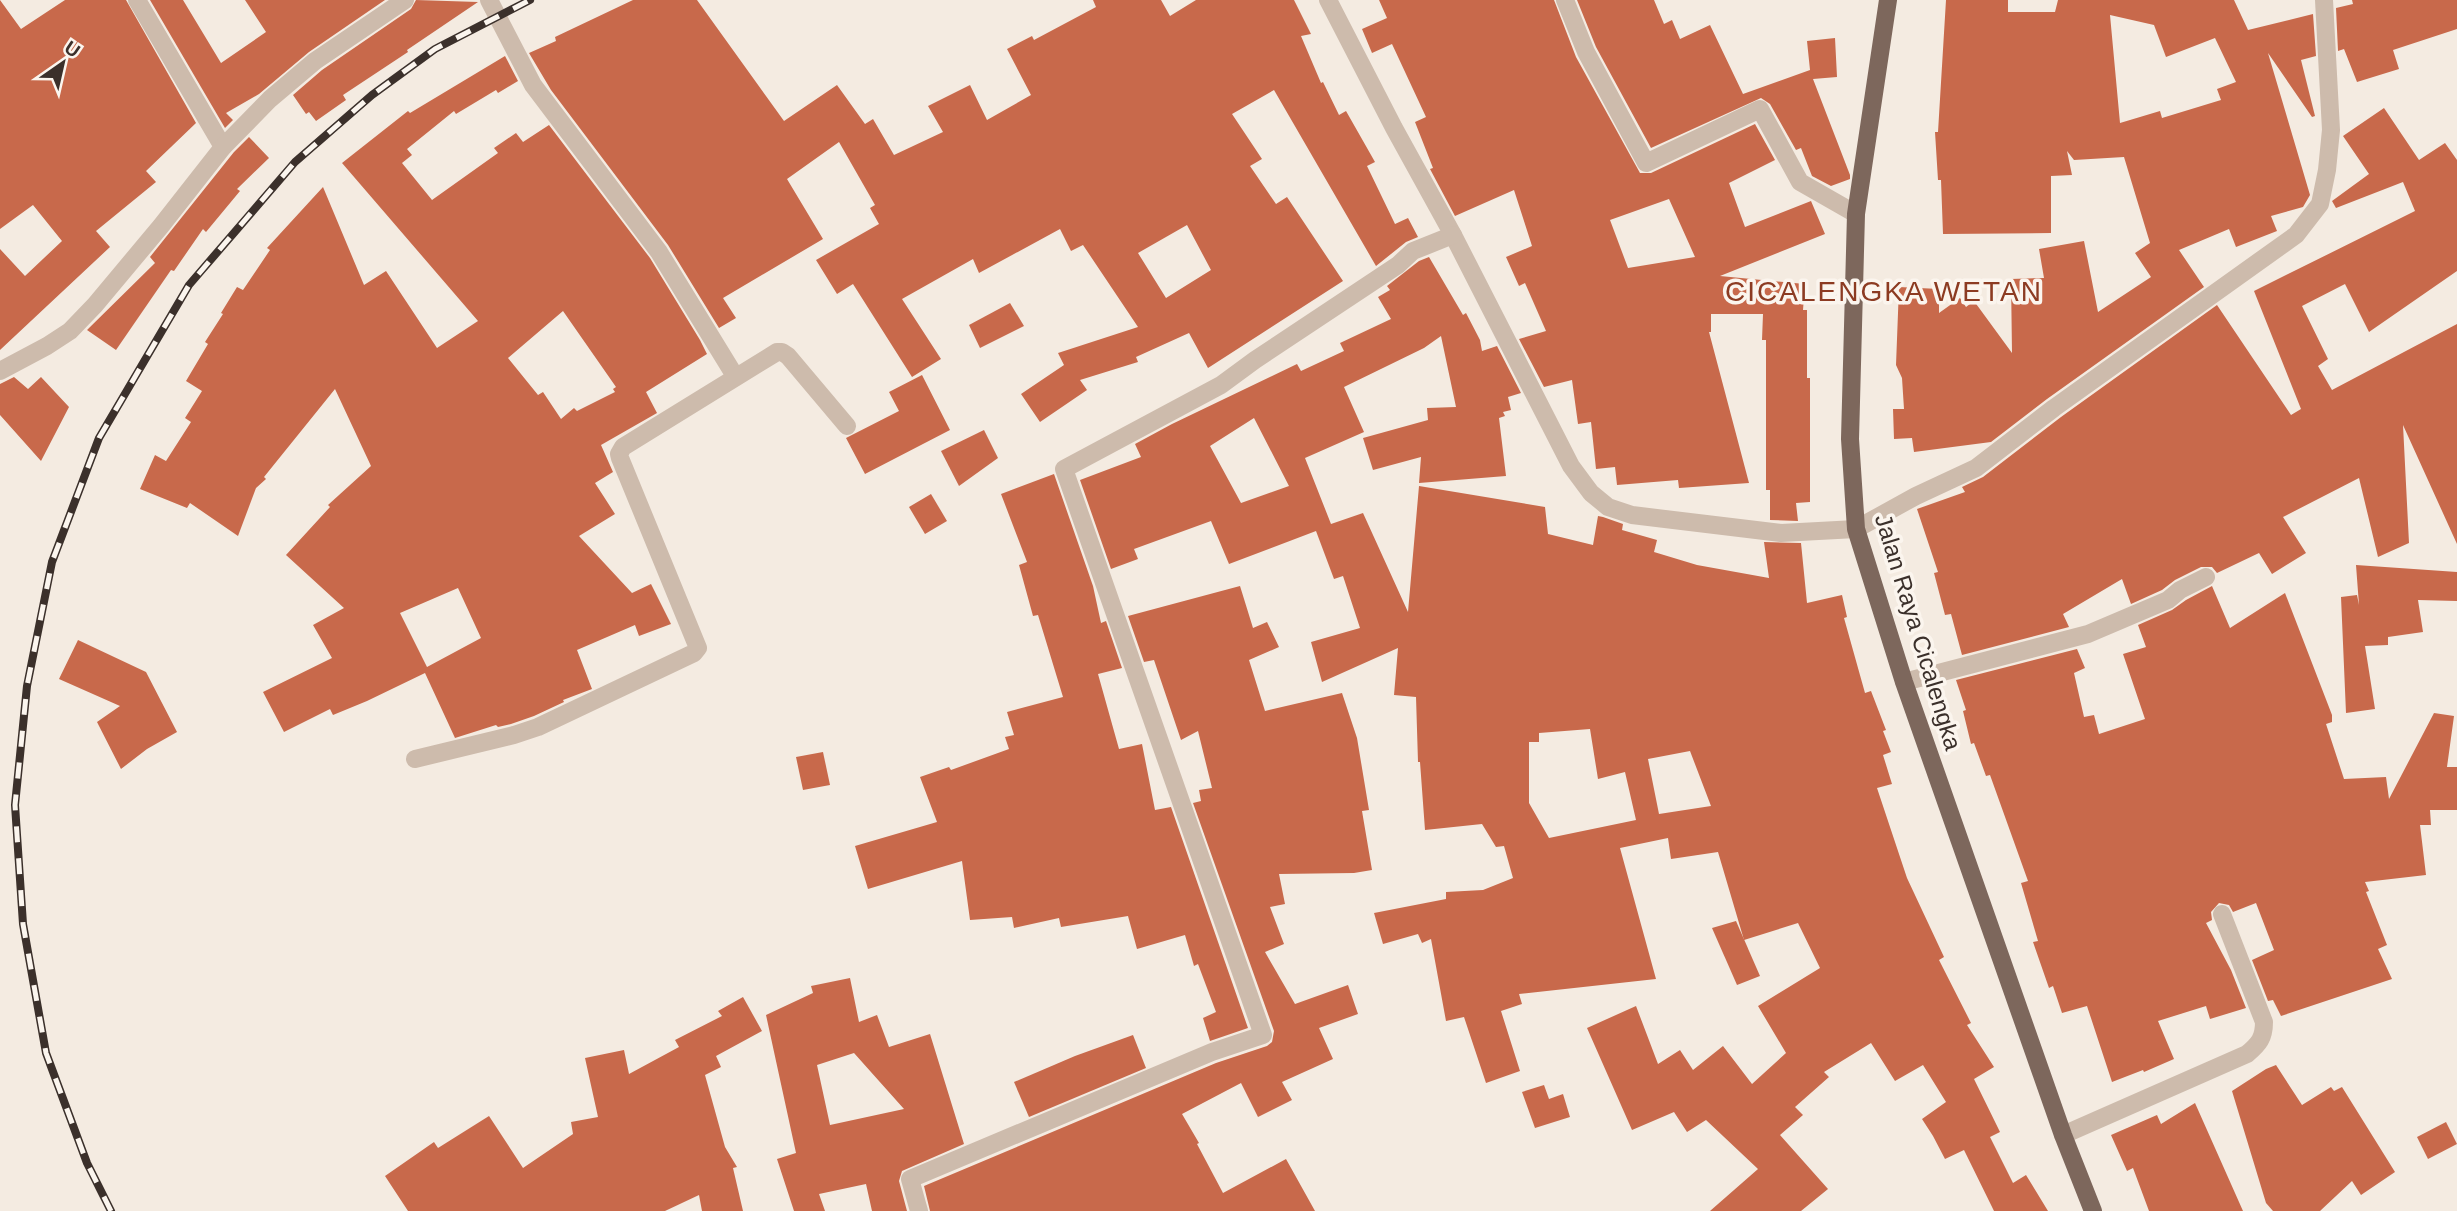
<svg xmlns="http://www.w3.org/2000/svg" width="2457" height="1211" viewBox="0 0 2457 1211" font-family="Helvetica,sans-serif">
  <rect width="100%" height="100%" fill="#f4ebe1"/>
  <g fill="#c8694b" fill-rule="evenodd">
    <polygon points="0,0 21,29 65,0 126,0 196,123 146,171 156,182 96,231 110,247 0,350 0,249 25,276 62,241 33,205 0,229"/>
    <polygon points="150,0 183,0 221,63 266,32 245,0 385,0 309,52 259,94 226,113 233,120 225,128"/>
    <polygon points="416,0 478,2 407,50 408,52 343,95 346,100 316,121 309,112 306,114 293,95 322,70 411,9"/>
    <path d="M 633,0 L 697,0 L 784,121 L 837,85 L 865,124 L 873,119 L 894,155 L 943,132 L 928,106 L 970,85 L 987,120 L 1031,95 L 1007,49 L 1032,36 L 1034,40 L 1096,7 L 1093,0 L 1161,0 L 1170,16 L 1196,0 L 1294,0 L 1311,34 L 1301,36 L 1321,83 L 1323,82 L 1339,115 L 1346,111 L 1375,162 L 1367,166 L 1395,224 L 1408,218 L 1418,237 L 1406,242 L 1376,266 L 1274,90 L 1232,114 L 1262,159 L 1250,166 L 1276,204 L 1287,197 L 1343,281 L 1208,368 L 1189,333 L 1136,357 L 1138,362 L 1080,380 L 1087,390 L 1040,422 L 1021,394 L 1064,365 L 1058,353 L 1138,327 L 1083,245 L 1071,251 L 1060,229 L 979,273 L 973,259 L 902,299 L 941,359 L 912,377 L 853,284 L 837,294 L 816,260 L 879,224 L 870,208 L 875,205 L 839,142 L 787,179 L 823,239 L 723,298 L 736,318 L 719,328 L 668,245 L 551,90 L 529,53 L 556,41 L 555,37 ZM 1187,225 L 1211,270 L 1166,298 L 1138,253 Z"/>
    <path d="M 1379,0 L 1554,0 L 1576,57 L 1640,173 L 1651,173 L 1755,124 L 1775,160 L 1729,183 L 1745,227 L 1811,201 L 1825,234 L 1720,276 L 1805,284 L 1803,310 L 1807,310 L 1807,378 L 1810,378 L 1810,502 L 1796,503 L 1798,521 L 1770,520 L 1770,490 L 1766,490 L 1766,340 L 1762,340 L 1763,314 L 1711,314 L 1711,332 L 1709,332 L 1749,483 L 1679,488 L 1678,480 L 1617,485 L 1615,467 L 1596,469 L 1591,422 L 1578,424 L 1572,380 L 1544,387 L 1519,339 L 1546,331 L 1525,283 L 1519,286 L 1506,257 L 1532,246 L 1514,190 L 1455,216 L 1430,169 L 1433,168 L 1415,122 L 1426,117 L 1392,44 L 1372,53 L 1362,29 L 1387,18 ZM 1669,199 L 1695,257 L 1628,268 L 1610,220 Z"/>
    <polygon points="1577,0 1654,0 1664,24 1672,20 1680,39 1710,25 1743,94 1810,70 1807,41 1835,38 1837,77 1813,79 1850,175 1850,179 1831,186 1812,176 1801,148 1796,150 1770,104 1761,98 1651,148 1596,47"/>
    <path d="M 1946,0 L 2008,0 L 2008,12 L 2055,12 L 2058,0 L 2234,0 L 2248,30 L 2313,14 L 2316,56 L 2301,60 L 2315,116 L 2312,117 L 2268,53 L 2310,195 L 2303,207 L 2271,216 L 2277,231 L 2236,247 L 2229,229 L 2179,250 L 2204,287 L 2047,399 L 1991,442 L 1914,452 L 1912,438 L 1894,439 L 1893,409 L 1904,409 L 1902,378 L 1896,365 L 1899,287 L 1939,289 L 1939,313 L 1960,298 L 1966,307 L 1974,301 L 2012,353 L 2011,279 L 2044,278 L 2039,249 L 2084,241 L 2098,312 L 2151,277 L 2135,253 L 2150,243 L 2124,157 L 2074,160 L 2067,151 L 2072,175 L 2051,176 L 2051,233 L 1943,234 L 1941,180 L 1938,180 L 1935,132 L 1938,132 ZM 2110,15 L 2154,25 L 2166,57 L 2215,38 L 2236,82 L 2217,89 L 2221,100 L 2162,118 L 2160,111 L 2120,123 Z"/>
    <polygon points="2352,0 2457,0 2457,29 2393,50 2399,69 2357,82 2344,49 2338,51 2336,8 2353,4"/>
    <path d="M 505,56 L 518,81 L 498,93 L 496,90 L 456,114 L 454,111 L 407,149 L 412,155 L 402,163 L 432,200 L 498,153 L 494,148 L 516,133 L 523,142 L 549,125 L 650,258 L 700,340 L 707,354 L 646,392 L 657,413 L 601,445 L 613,472 L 595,483 L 615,514 L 579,536 L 632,593 L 651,584 L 671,624 L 639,636 L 635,625 L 577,650 L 592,689 L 563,700 L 564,702 L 534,716 L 511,724 L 498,727 L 496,725 L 455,738 L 425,673 L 367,701 L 333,715 L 330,709 L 284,732 L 263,692 L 332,658 L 313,625 L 344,608 L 286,555 L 330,507 L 328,505 L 371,466 L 335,389 L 264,477 L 266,479 L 256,488 L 238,536 L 190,503 L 187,508 L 140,489 L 155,455 L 166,461 L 191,422 L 185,418 L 202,391 L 186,381 L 208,344 L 205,342 L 223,314 L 221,313 L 237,287 L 243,290 L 270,250 L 267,248 L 323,187 L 364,285 L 386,271 L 437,348 L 478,321 L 342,163 L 408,111 L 410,113 ZM 563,311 L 616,387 L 613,389 L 615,392 L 577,411 L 574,408 L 561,419 L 543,392 L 538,395 L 508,358 ZM 458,588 L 481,638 L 427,667 L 400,613 Z"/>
    <polygon points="2384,108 2419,160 2445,143 2457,160 2457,271 2369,332 2345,284 2302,306 2328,359 2318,366 2332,390 2457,324 2457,544 2403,425 2409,543 2378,557 2359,478 2283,517 2306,553 2272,574 2259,553 2217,573 2212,567 2201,567 2175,580 2162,590 2131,604 2122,579 2063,614 2069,627 1962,655 1951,614 1945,615 1934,573 1938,572 1917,509 1965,492 1962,487 1983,477 2061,417 2217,305 2291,415 2301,409 2254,291 2415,211 2403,182 2336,208 2332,201 2369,174 2343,136"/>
    <polygon points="249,137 269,158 237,189 240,191 206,232 203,229 174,271 171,270 116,350 87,330 155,263 150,257 234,152"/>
    <path d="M 1429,257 L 1463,315 L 1466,313 L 1480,340 L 1482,351 L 1497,346 L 1521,393 L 1508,397 L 1511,410 L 1503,412 L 1505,416 L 1499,418 L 1506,476 L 1419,483 L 1421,457 L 1373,470 L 1363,438 L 1428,420 L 1427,408 L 1456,407 L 1441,336 L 1424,348 L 1344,387 L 1364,432 L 1305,458 L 1331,524 L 1363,513 L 1408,612 L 1419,486 L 1545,507 L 1548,534 L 1593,545 L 1598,516 L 1603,517 L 1623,524 L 1622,530 L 1657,540 L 1654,552 L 1697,565 L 1769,578 L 1764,542 L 1801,543 L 1807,603 L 1842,595 L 1847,617 L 1844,618 L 1865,693 L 1871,691 L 1886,730 L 1883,731 L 1891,752 L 1883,755 L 1892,784 L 1877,788 L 1907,878 L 1944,957 L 1939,960 L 1971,1023 L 1967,1025 L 1994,1067 L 1974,1079 L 2000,1132 L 1990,1137 L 2013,1183 L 2026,1175 L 2048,1211 L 1994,1211 L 1964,1150 L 1945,1159 L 1933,1136 L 1922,1119 L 1946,1102 L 1923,1065 L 1895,1081 L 1871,1043 L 1824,1072 L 1829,1077 L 1795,1107 L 1803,1115 L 1780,1135 L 1828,1189 L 1801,1211 L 1710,1211 L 1758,1169 L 1706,1120 L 1687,1132 L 1674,1112 L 1632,1130 L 1587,1028 L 1636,1006 L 1658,1064 L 1680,1050 L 1693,1070 L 1723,1046 L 1752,1084 L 1786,1053 L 1758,1006 L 1820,968 L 1798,923 L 1744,940 L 1718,852 L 1671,859 L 1668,838 L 1620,848 L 1656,979 L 1519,994 L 1522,1004 L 1501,1011 L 1520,1071 L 1486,1083 L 1464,1017 L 1446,1021 L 1431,939 L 1422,943 L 1418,934 L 1383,944 L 1374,913 L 1446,899 L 1446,892 L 1483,890 L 1513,878 L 1504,846 L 1496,847 L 1482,824 L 1425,830 L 1420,762 L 1418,762 L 1416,697 L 1394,695 L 1398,648 L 1322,682 L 1311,642 L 1360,628 L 1343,576 L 1334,579 L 1316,531 L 1229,564 L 1211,521 L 1134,549 L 1138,559 L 1111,569 L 1080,480 L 1141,457 L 1135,444 L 1172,424 L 1297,364 L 1301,371 L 1344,351 L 1340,343 L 1391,319 L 1378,297 L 1390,290 L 1387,286 L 1419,261 ZM 1254,418 L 1289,486 L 1241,503 L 1210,446 ZM 1590,729 L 1598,779 L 1625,772 L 1636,820 L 1549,838 L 1529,803 L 1529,742 L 1539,742 L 1539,733 ZM 1690,751 L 1711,806 L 1659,814 L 1648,759 Z"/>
    <polygon points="1010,303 1024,326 980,348 969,325"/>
    <polygon points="922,375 950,430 865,474 846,438 899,411 889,392"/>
    <polygon points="14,377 28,389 41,377 69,407 41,461 0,415 0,384"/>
    <polygon points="984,430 998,458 959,486 941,451"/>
    <polygon points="1054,474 1093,586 1101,623 1106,621 1122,668 1098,674 1119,749 1142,744 1155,810 1171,807 1248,1028 1210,1041 1203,1018 1216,1012 1198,964 1194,966 1185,935 1137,949 1128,916 1061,927 1059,918 1014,928 1012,917 970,920 962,861 868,889 855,846 937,822 920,777 949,767 951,770 1009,749 1005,737 1014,735 1007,712 1063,697 1038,615 1033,616 1019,565 1027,562 1001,494"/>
    <polygon points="931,494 947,521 925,534 909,507"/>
    <polygon points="2356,565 2457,572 2457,601 2418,600 2423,632 2388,637 2388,645 2365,646 2375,709 2346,713 2341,597 2357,595 2359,605"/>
    <polygon points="1240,586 1253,628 1267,622 1279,647 1249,660 1265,711 1342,693 1357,738 1369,810 1362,811 1372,870 1354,873 1279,874 1285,904 1270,907 1284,944 1265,952 1295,1004 1348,985 1358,1014 1319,1028 1333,1059 1282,1082 1292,1100 1258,1117 1241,1083 1182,1114 1199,1143 1197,1144 1223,1193 1286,1159 1315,1211 930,1211 924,1186 1216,1063 1267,1046 1272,1042 1274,1031 1193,803 1201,801 1199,790 1212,788 1198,731 1181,740 1154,660 1144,662 1128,616"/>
    <polygon points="2212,586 2230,628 2285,593 2332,715 2332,722 2326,724 2344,779 2386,777 2389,799 2434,713 2454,716 2447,767 2457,767 2457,810 2430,810 2431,825 2420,825 2426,875 2365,882 2369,891 2366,892 2387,945 2378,949 2392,979 2281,1016 2273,1000 2268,1001 2252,960 2274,950 2256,903 2233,912 2229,905 2219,903 2211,912 2212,920 2206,923 2231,970 2246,1008 2210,1019 2206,1006 2158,1021 2174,1059 2144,1072 2143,1070 2112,1082 2087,1006 2062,1013 2053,986 2049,988 2033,942 2038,941 2021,883 2028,881 1990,775 1986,776 1974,743 1971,744 1963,711 1966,710 1956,680 2077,649 2085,668 2074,673 2084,717 2094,715 2099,734 2145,719 2123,654 2146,647 2138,625 2172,610 2186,600"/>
    <polygon points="78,640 146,672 177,732 147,749 121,769 97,722 120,706 59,679"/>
    <polygon points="823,752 830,785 803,790 796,757"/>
    <polygon points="1736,921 1760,976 1737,985 1712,928"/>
    <path d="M 850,978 L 859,1022 L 877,1015 L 889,1047 L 930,1034 L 964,1144 L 902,1171 L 899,1181 L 907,1211 L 872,1211 L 866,1184 L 819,1194 L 825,1211 L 794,1211 L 777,1159 L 796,1153 L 766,1015 L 813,993 L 811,986 ZM 854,1053 L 904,1109 L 830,1125 L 817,1065 Z"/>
    <polygon points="743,997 762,1031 716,1056 721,1067 705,1075 725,1147 737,1167 733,1168 743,1211 702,1211 699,1195 665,1211 408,1211 385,1176 434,1142 438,1148 489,1116 523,1168 573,1134 571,1122 598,1117 585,1058 624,1050 629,1074 679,1047 675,1040 722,1016 718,1011"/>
    <polygon points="1133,1035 1146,1068 1029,1117 1014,1082 1075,1056"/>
    <polygon points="2276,1065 2302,1105 2331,1087 2334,1091 2342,1087 2395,1172 2361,1195 2352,1181 2320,1211 2273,1211 2266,1203 2232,1091 2266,1069"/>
    <polygon points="1544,1085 1549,1099 1563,1094 1570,1117 1535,1128 1522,1092"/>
    <polygon points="2195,1103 2243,1211 2149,1211 2133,1168 2127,1171 2111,1135 2157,1115 2161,1124"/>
    <polygon points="2446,1122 2457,1144 2428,1159 2417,1137"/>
  </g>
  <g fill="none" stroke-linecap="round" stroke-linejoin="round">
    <g stroke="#cdbbac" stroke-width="18">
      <polyline points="137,0 223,147"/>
      <polyline points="489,0 533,85 659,252 735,376"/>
      <polyline points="1328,0 1394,128 1453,235 1571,466 1591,493 1608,507 1632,515 1781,533 1856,529 1916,496 1976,468 2054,408 2296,235 2320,204 2327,170 2331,130 2324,0"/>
      <polyline points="1565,0 1586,52 1646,163 1760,109 1800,182 1856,214"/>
      <polyline points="0,371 47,346 70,331 95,305 161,226 223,147 270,99 315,61 405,0"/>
      <polyline points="1904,682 2088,634 2168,600 2180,590 2206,577"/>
      <polyline points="415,759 514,735 538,727 694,653 698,648 620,458 619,454 623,447 777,352 782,352 788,356 847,426"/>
      <path d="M 2063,1135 L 2247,1054 C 2259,1044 2264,1038 2264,1022 L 2222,914"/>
      <polyline points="919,1211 910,1179 1212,1052 1263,1035 1064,469 1221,385 1255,360 1398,265 1413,251 1453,235"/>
    </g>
    <polyline stroke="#7d675c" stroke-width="18" points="1888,0 1856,214 1850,439 1856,529 1904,682 2063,1135 2093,1211"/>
    <g stroke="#3b302b" stroke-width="8">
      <polyline id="rail" points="111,1211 87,1163 46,1053 23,924 15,805 27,686 52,562 99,438 189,285 295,162 372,95 435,49 530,0"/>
    </g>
    <use href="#rail" stroke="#fbf5ee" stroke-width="5" stroke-dasharray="16" stroke-linecap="butt"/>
  </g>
  <g text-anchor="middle" stroke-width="7" stroke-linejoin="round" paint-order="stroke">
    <g font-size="24" fill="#3b302b" stroke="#fbf5ee">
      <text transform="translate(1918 632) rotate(73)" y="8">Jalan Raya Cicalengka</text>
    </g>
    <g font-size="28" letter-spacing="2" fill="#8c3b22" stroke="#fbf5ee">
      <text x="1884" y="301">CICALENGKA WETAN</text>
    </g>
  </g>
  <g transform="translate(63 63) rotate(34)" stroke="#fbf5ee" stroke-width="5" paint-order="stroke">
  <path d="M0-5L12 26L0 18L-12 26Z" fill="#3b302b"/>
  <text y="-10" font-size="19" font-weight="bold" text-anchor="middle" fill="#3b302b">U</text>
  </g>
</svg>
